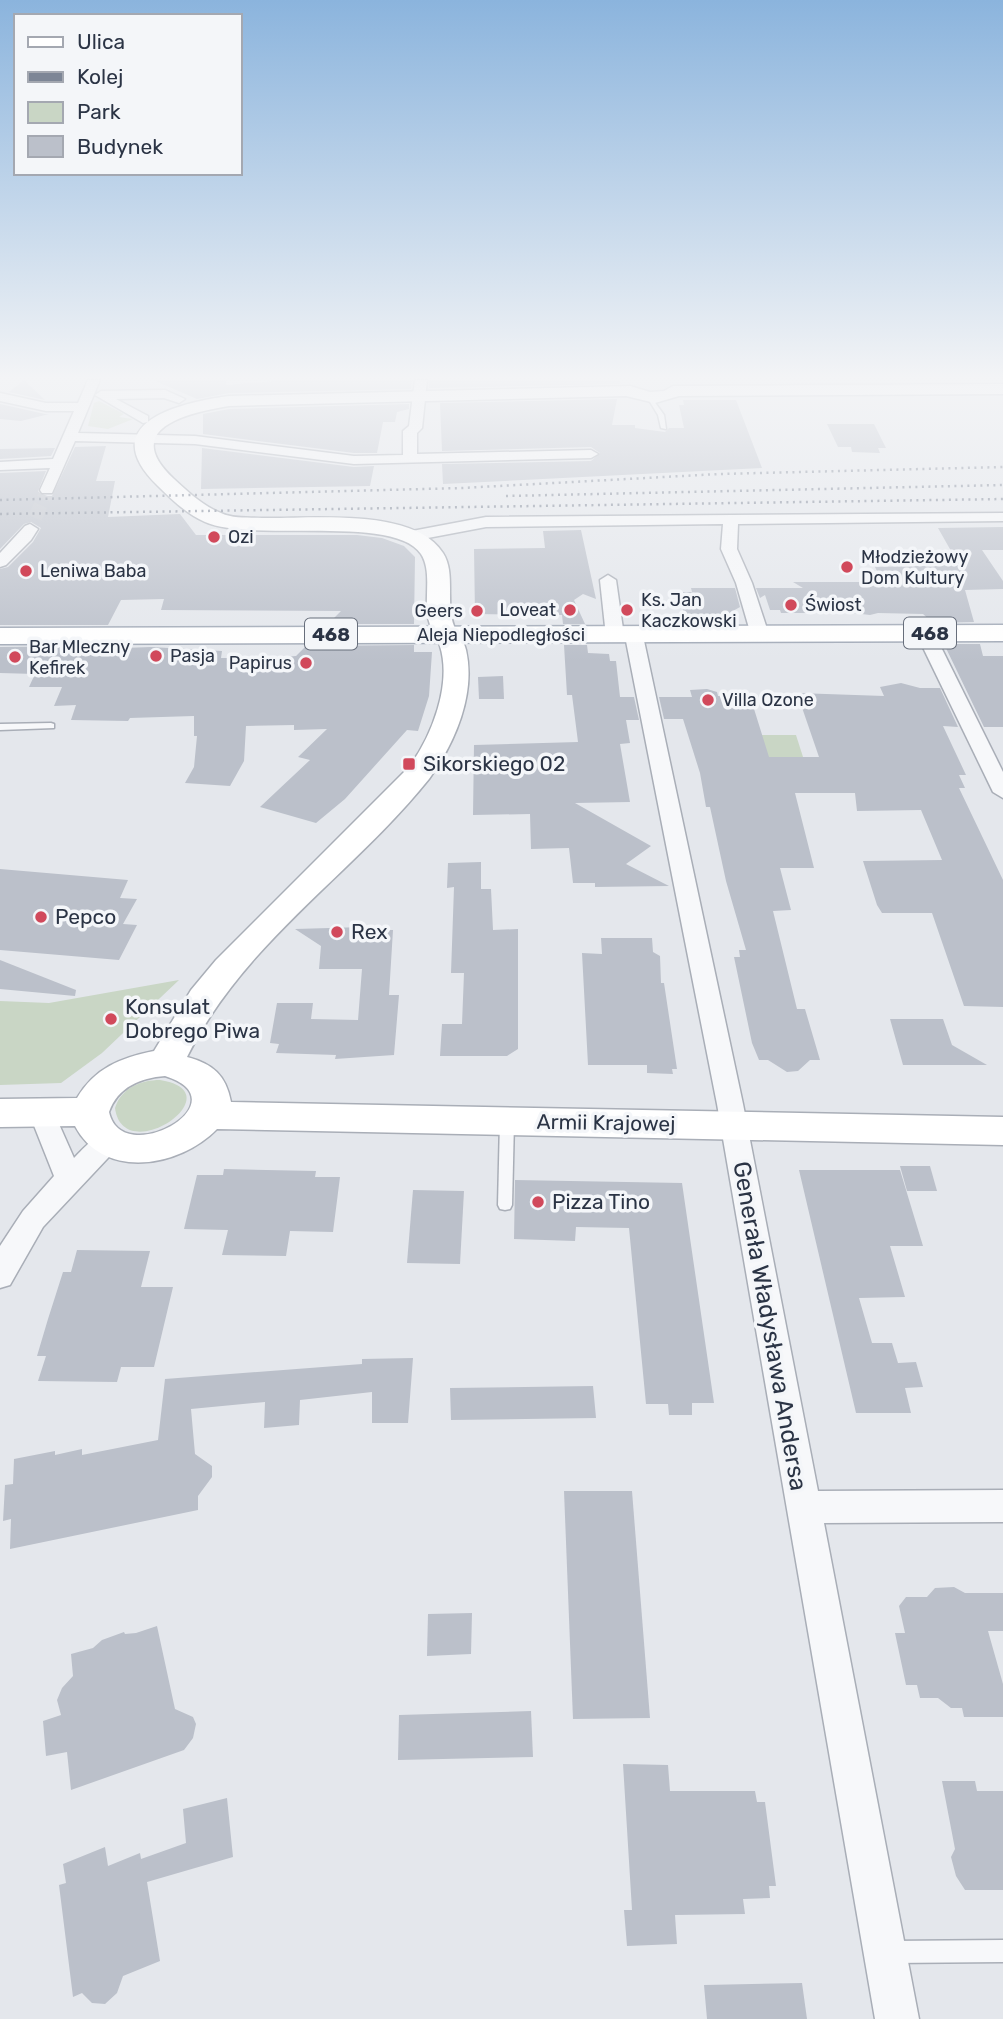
<svg xmlns="http://www.w3.org/2000/svg" width="1003" height="2019" viewBox="0 0 1003 2019" font-family="Rubik,sans-serif">
  <rect width="100%" height="100%" fill="#e4e7ec"/>
  <g fill="#c9d6c5">
    <polygon points="99,401 124,414 119,417 133,419 108,429 88,426 94,403"/>
    <polygon points="734,735 796,735 803,757 761,757"/>
    <polygon points="179,980 102,1053 61,1083 0,1085 0,1001 49,1003"/>
    <path d="M 160,1080 C 237,1092 123,1170 115,1108 C 121,1088 141,1080 160,1080 Z"/>
  </g>
  <g fill="#bbc0ca">
    <polygon points="24,380 45,400 9,392"/>
    <polygon points="153,380 226,380 226,385 285,380 412,380 411,389 229,393 197,399"/>
    <polygon points="429,380 620,380 620,384 429,388"/>
    <polygon points="617,399 612,425 635,425 635,428 665,432 669,428 684,428 679,405 684,405 683,400 736,400 762,468 443,484 442,464 591,461 600,453 591,447 442,451 440,403"/>
    <polygon points="0,404 45,414 49,414 21,421 0,419"/>
    <polygon points="409,404 409,409 397,412 395,422 383,422 377,453 354,453 203,434 203,414 229,409"/>
    <polygon points="827,424 874,424 886,448 878,448 880,453 852,452 851,447 838,447"/>
    <polygon points="106,446 96,481 115,481 108,517 180,514 196,535 357,535 382,538 404,546 415,557 414,624 328,624 341,611 161,610 164,599 121,600 108,625 0,625 0,569 8,567 33,542 41,528 31,522 24,524 0,549 0,473 46,471 38,491 42,496 52,496 75,447"/>
    <polygon points="55,448 51,456 0,459 0,449"/>
    <polygon points="202,448 354,467 374,466 370,486 201,489"/>
    <polygon points="1003,527 1003,550 982,550 1003,581 1003,589 965,590 974,622 933,623 923,614 878,613 870,615 845,612 807,598 812,613 781,613 780,610 770,610 765,595 760,598 756,588 803,588 793,582 871,582 882,581 875,567 959,565 938,528"/>
    <polygon points="581,530 596,599 583,594 574,600 585,624 563,624 562,615 475,614 474,549 545,548 543,531"/>
    <polygon points="691,588 735,588 740,607 724,616 685,617 678,592 692,592"/>
    <polygon points="944,644 980,644 983,656 1003,656 1003,727 984,727"/>
    <polygon points="414,645 414,652 432,652 429,696 418,731 407,730 345,799 316,823 260,807 310,760 298,757 327,729 294,730 294,725 246,726 244,761 230,786 185,783 194,767 197,736 194,736 194,716 130,718 128,721 71,720 76,705 54,706 62,687 29,687 35,674 0,673 0,647 97,646 95,649 151,647 222,651 221,658 272,658 296,656 306,646"/>
    <polygon points="564,645 587,645 588,653 609,654 610,661 616,661 620,697 634,697 639,720 626,720 630,743 620,744 630,802 575,803 651,846 626,864 669,886 595,887 595,883 573,883 569,848 531,849 530,814 473,815 474,745 578,742 572,695 567,695"/>
    <polygon points="503,676 504,699 479,699 478,677"/>
    <polygon points="901,683 920,688 940,688 958,727 943,726 966,775 959,775 965,788 959,788 1003,880 1003,1007 964,1006 932,913 882,913 877,905 863,861 942,860 921,810 857,811 855,793 795,793 814,868 780,868 791,910 773,911 797,1009 805,1009 820,1060 810,1060 798,1071 787,1072 768,1060 759,1060 752,1043 734,957 740,957 739,950 746,950 726,881 710,807 706,807 700,773 683,719 664,719 659,697 692,697 690,690 707,689 717,692 718,696 750,696 769,757 819,757 797,693 884,696 880,687"/>
    <polygon points="481,862 481,889 491,889 493,930 518,929 518,1049 507,1056 440,1056 442,1024 462,1024 464,973 451,973 454,887 447,888 448,863"/>
    <polygon points="0,869 128,880 120,898 137,899 123,924 137,925 119,960 0,950"/>
    <polygon points="364,927 364,930 393,930 389,995 399,995 394,1055 335,1059 336,1055 276,1053 279,1044 270,1043 277,1003 313,1003 311,1019 358,1020 362,969 319,969 321,946 295,929"/>
    <polygon points="601,938 652,938 653,952 660,956 661,983 664,983 677,1069 672,1069 673,1074 647,1073 647,1065 588,1065 582,953 602,954"/>
    <polygon points="0,960 76,990 75,996 0,989"/>
    <polygon points="890,1019 943,1019 952,1045 987,1065 903,1065"/>
    <polygon points="900,1166 930,1166 937,1191 907,1191"/>
    <polygon points="224,1169 316,1171 315,1177 340,1177 333,1232 290,1231 286,1256 222,1255 228,1230 184,1229 197,1175 223,1175"/>
    <polygon points="799,1170 900,1170 923,1246 890,1246 905,1297 859,1298 872,1343 892,1343 898,1363 916,1362 923,1387 905,1388 911,1413 856,1413"/>
    <polygon points="515,1180 682,1183 714,1403 692,1403 692,1415 669,1415 668,1404 646,1404 629,1228 576,1227 575,1241 514,1239"/>
    <polygon points="413,1190 464,1191 460,1264 407,1263"/>
    <polygon points="77,1250 150,1251 141,1287 173,1287 154,1367 121,1367 117,1382 38,1381 46,1356 37,1356 48,1319 63,1272 71,1272"/>
    <polygon points="413,1358 408,1423 372,1423 372,1392 300,1400 299,1425 264,1428 265,1402 191,1409 195,1454 212,1466 212,1477 198,1496 198,1510 10,1549 11,1519 3,1521 5,1485 13,1484 14,1459 55,1451 55,1455 82,1449 82,1455 158,1440 165,1379 362,1364 362,1359"/>
    <polygon points="593,1386 596,1418 451,1420 450,1388"/>
    <polygon points="564,1491 632,1491 650,1718 573,1719"/>
    <polygon points="954,1587 965,1593 1003,1593 1003,1631 988,1631 1003,1684 1003,1717 964,1717 962,1708 951,1708 938,1698 920,1698 917,1685 906,1685 895,1633 905,1633 899,1606 906,1597 927,1597 935,1588"/>
    <polygon points="472,1613 471,1654 427,1656 428,1614"/>
    <polygon points="157,1626 175,1709 193,1717 196,1724 193,1738 184,1750 71,1790 67,1752 46,1756 43,1721 61,1715 57,1700 62,1688 73,1676 71,1654 93,1648 102,1640 124,1632 125,1634 136,1633"/>
    <polygon points="531,1711 533,1757 398,1760 399,1715"/>
    <polygon points="623,1764 668,1765 670,1791 755,1791 757,1802 765,1802 776,1886 769,1886 770,1898 743,1899 745,1914 675,1915 677,1944 627,1946 624,1910 632,1910"/>
    <polygon points="942,1781 975,1781 977,1791 1003,1791 1003,1890 965,1890 956,1876 951,1857 955,1849"/>
    <polygon points="227,1798 233,1857 147,1882 160,1961 123,1976 117,1993 105,2004 92,2003 82,1993 73,1997 59,1885 66,1883 63,1864 105,1847 108,1866 140,1853 141,1859 186,1843 183,1809"/>
    <polygon points="802,1983 807,2019 707,2019 704,1985"/>
  </g>
  <g fill="none" stroke-linecap="round" stroke-linejoin="round">
    <polyline stroke="#bfc3cb" stroke-width="14" stroke-dasharray="14 7" stroke-linecap="butt" points="35,518 45,495"/>
    <g stroke="#a9aeb7" stroke-width="3">
      <g id="lane">
        <polygon points="647,397 651,397 664,415 666,429 661,428 658,415"/>
        <polygon points="51,723 54,724 54,728 0,730 0,724"/>
        <polygon points="507,1116 512,1118 514,1121 512,1205 510,1209 505,1210 500,1209 498,1205 500,1121 502,1118"/>
        <polygon points="1003,1940 1003,1962 891,1963 883,1960 880,1952 883,1944 891,1941"/>
      </g>
    </g>
    <g stroke="#a9aeb7" stroke-width="3">
      <g id="street">
        <polygon points="88,380 100,380 78,433 195,436 354,456 403,455 403,431 409,426 415,380 427,380 422,428 417,433 417,454 591,450 598,454 591,458 354,464 195,444 75,441 52,493 42,493 40,490 50,468 0,470 0,462 53,459 74,411 46,411 0,401 0,393 46,403 78,403"/>
        <polygon points="165,390 185,399 179,403 164,398 116,399 148,416 148,422 143,423 95,395 101,391"/>
        <polygon points="1003,513 1003,521 738,524 737,549 752,583 769,635 760,640 751,635 736,583 721,549 723,524 486,527 412,541 404,536 412,531 486,517"/>
        <polygon points="30,524 38,529 31,540 6,565 0,567 0,553 25,526"/>
        <polygon points="608,575 616,580 624,636 615,641 606,636 600,580"/>
        <polygon points="925,628 934,633 1003,772 1003,798 993,792 916,633"/>
        <polygon points="634,631 643,636 743,1104 818,1491 1003,1490 1003,1522 824,1523 919,2019 875,2019 717,1104 625,636"/>
        <path d="M 42,1103 L 51,1106 L 74,1158 C 87,1145 99,1129 119,1135 L 123,1142 L 43,1227 L 10,1285 L 0,1288 L 0,1246 L 23,1211 L 54,1176 L 29,1113 L 33,1106 Z"/>
      </g>
    </g>
    <g stroke="#a9aeb7" stroke-width="3">
      <path id="secondary" d="M 1003,384 L 1003,394 L 679,396 L 655,403 L 626,396 L 229,406 C 186,413 120,429 174,479 C 188,492 203,506 221,513 C 233,519 249,517 262,518 C 311,519 414,507 443,553 C 456,573 445,603 454,626 C 458,634 464,641 466,650 C 476,694 455,743 429,779 C 352,875 243,943 187,1057 C 213,1064 226,1075 231,1102 L 1003,1117 L 1003,1145 L 217,1129 C 180,1167 104,1181 75,1126 L 0,1127 L 0,1099 L 77,1098 C 95,1068 120,1058 154,1051 L 191,990 L 216,960 L 409,767 C 432,736 452,684 440,646 C 438,639 433,633 431,627 C 421,605 434,574 421,554 C 395,514 252,543 205,522 C 187,514 172,500 158,486 C 94,424 177,403 229,396 L 630,386 L 650,392 L 664,391 L 673,386 ZM 165,1076 C 245,1101 122,1171 109,1112 C 118,1087 140,1078 165,1076 Z"/>
    </g>
    <g stroke="#a3abb8" stroke-width="3">
      <polygon id="primary" points="1003,625 1003,641 0,644 0,628"/>
    </g>
    <use href="#lane" fill="#f7f8fa" fill-rule="evenodd"/>
    <use href="#street" fill="#f7f8fa" fill-rule="evenodd"/>
    <use href="#secondary" fill="#fff" fill-rule="evenodd"/>
    <use href="#primary" fill="#fff" fill-rule="evenodd"/>
    <g stroke="#7d8696" stroke-width="2.5" stroke-dasharray="2 4.5" stroke-linecap="butt">
      <polyline points="506,496 1003,485"/>
      <polyline points="0,500 462,488 719,474 1003,467"/>
      <polyline points="0,514 1003,499"/>
    </g>
  </g>
  <linearGradient id="sky" x2="0" y2="1"><stop stop-color="#8bb4dd"/><stop offset="0.57" stop-color="#f3f4f6"/><stop offset="1" stop-color="#f3f4f6" stop-opacity="0"/></linearGradient>
  <rect width="1003" height="662" fill="url(#sky)"/>
  <g fill="#d1495b" stroke="#f4f6f9" stroke-width="2.5">
    <circle cx="214" cy="537" r="7"/>
    <circle cx="847" cy="567" r="7"/>
    <circle cx="26" cy="571" r="7"/>
    <circle cx="791" cy="605" r="7"/>
    <circle cx="570" cy="610" r="7"/>
    <circle cx="627" cy="610" r="7"/>
    <circle cx="477" cy="611" r="7"/>
    <circle cx="156" cy="656" r="7"/>
    <circle cx="15" cy="657" r="7"/>
    <circle cx="306" cy="663" r="7"/>
    <circle cx="708" cy="700" r="7"/>
    <rect x="402" y="757" width="14" height="14" rx="3.5"/>
    <circle cx="41" cy="917" r="7"/>
    <circle cx="337" cy="932" r="7"/>
    <circle cx="111" cy="1019" r="7"/>
    <circle cx="538" cy="1202" r="7"/>
  </g>
  <g text-anchor="middle" stroke-width="7" stroke-linejoin="round" paint-order="stroke">
    <g font-size="18" fill="#2b3445" stroke="#f4f6f9" text-anchor="start">
      <text x="228" y="543">Ozi</text>
      <text x="861" y="563">Młodzieżowy<tspan x="861" dy="21">Dom Kultury</tspan></text>
      <text x="40" y="577">Leniwa Baba</text>
      <text x="641" y="606">Ks. Jan<tspan x="641" dy="21">Kaczkowski</tspan></text>
      <text x="805" y="611">Świost</text>
      <text x="556" y="616" text-anchor="end">Loveat</text>
      <text x="463" y="617" text-anchor="end">Geers</text>
      <text x="29" y="653">Bar Mleczny<tspan x="29" dy="21">Kefirek</tspan></text>
      <text x="170" y="662">Pasja</text>
      <text x="292" y="669" text-anchor="end">Papirus</text>
      <text x="722" y="706">Villa Ozone</text>
    </g>
    <g font-size="18" fill="#2b3445" stroke="#f4f6f9">
      <text x="501" y="641">Aleja Niepodległości</text>
    </g>
    <g fill="#f4f6f9" stroke="#676e7b" stroke-width="2">
      <rect x="904" y="617.5" width="52" height="31" rx="5"/>
      <rect x="305" y="618.5" width="52" height="31" rx="5"/>
    </g>
    <g font-size="19" font-weight="bold" fill="#2b3445">
      <text x="930" y="640">468</text>
      <text x="331" y="641">468</text>
    </g>
    <g font-size="21" fill="#2b3445" stroke="#f4f6f9" text-anchor="start">
      <text x="423" y="771">Sikorskiego 02</text>
      <text x="55" y="924">Pepco</text>
      <text x="351" y="939">Rex</text>
      <text x="125" y="1014">Konsulat<tspan x="125" dy="24">Dobrego Piwa</tspan></text>
      <text x="552" y="1209">Pizza Tino</text>
    </g>
    <g font-size="21" fill="#2b3445" stroke="#f4f6f9">
      <text transform="translate(606 1123) rotate(1)" y="7">Armii Krajowej</text>
    </g>
    <g font-size="24" fill="#2b3445" stroke="#f4f6f9">
      <text transform="translate(770 1326) rotate(80)" y="8">Generała Władysława Andersa</text>
    </g>
  </g>
  <rect x="14" y="14" width="228" height="161" fill="#f4f6f9" stroke="#a4a8b1" stroke-width="2"/>
  <rect x="28" y="37" width="35" height="10" fill="#ffffff" stroke="#a4a8b1" stroke-width="2"/>
  <text x="77" y="49" font-size="21" fill="#2b3445">Ulica</text>
  <rect x="28" y="72" width="35" height="10" fill="#7d8696" stroke="#a4a8b1" stroke-width="2"/>
  <text x="77" y="84" font-size="21" fill="#2b3445">Kolej</text>
  <rect x="28" y="102" width="35" height="21" fill="#c9d6c5" stroke="#a4a8b1" stroke-width="2"/>
  <text x="77" y="119" font-size="21" fill="#2b3445">Park</text>
  <rect x="28" y="136" width="35" height="21" fill="#bbc0ca" stroke="#a4a8b1" stroke-width="2"/>
  <text x="77" y="154" font-size="21" fill="#2b3445">Budynek</text>
</svg>
